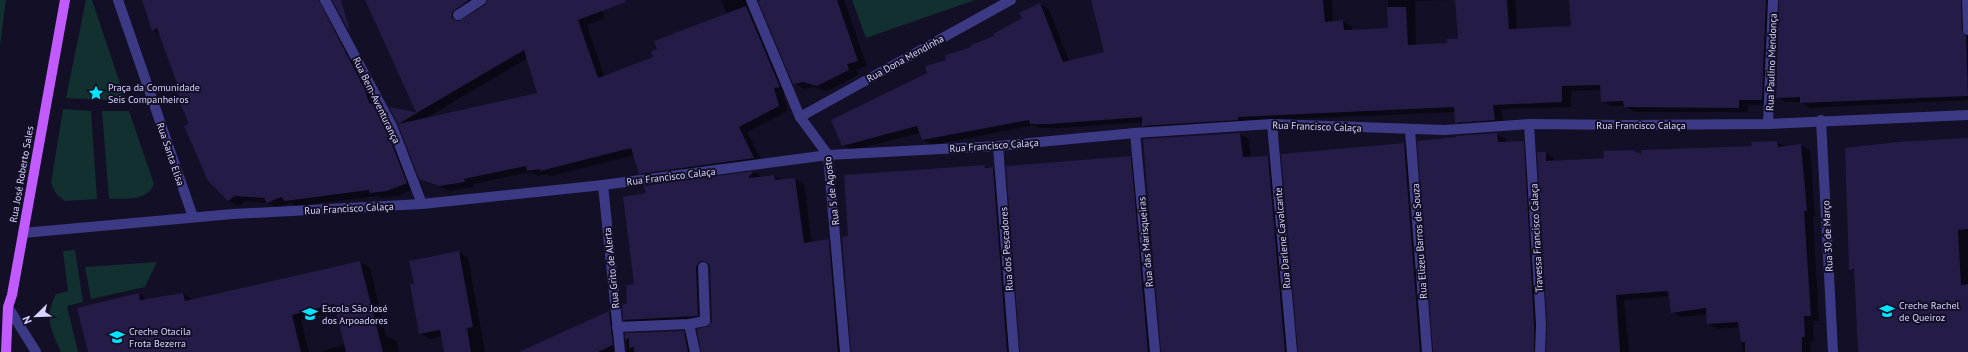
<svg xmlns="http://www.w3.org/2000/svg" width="1968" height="352" viewBox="0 0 1968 352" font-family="'PT Sans',sans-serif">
  <rect width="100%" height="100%" fill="#130f26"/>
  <g fill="#12302f">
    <polygon points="0,0 6,0 0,46"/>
    <polygon points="86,0 92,0 126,101 66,98"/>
    <polygon points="852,0 975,0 866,38"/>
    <path d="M 63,109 L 91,111 L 97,199 L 65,201 C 57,196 54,191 51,183 Z"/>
    <path d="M 102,111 L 129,111 L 154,184 C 147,202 125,198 109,199 Z"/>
    <path d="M 75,250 L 83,302 L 67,306 L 78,352 L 61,352 C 51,330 44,317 56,294 L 68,291 L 63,251 Z"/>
    <polygon points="157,262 145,287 91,299 85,267"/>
  </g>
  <g fill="#0007" fill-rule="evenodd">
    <polygon points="143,0 311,0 329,10 375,96 416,188 398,196 381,198 377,196 296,206 290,203 278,208 269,203 246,201 238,206 228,200 190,124 183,103 180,90 160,35 153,30"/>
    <path d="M 366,0 L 486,0 L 464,15 L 459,23 L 485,6 L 489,0 L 599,0 L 605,18 L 587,25 L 604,76 L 654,57 L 727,14 L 721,0 L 758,0 L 755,1 L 789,92 L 783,93 L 788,111 L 747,132 L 763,163 L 650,178 L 640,173 L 634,155 L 550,176 L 547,174 L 538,176 L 531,172 L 473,184 L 474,187 L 450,191 L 420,178 L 401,124 L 391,108 L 418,114 ZM 528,58 L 538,93 L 426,118 Z"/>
    <polygon points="759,0 844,0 867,66 856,70 858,75 827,91 813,87 804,89 794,83"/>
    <polygon points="1092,0 1332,0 1333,22 1343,21 1352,27 1352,31 1389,29 1388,0 1449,0 1415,1 1416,46 1448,44 1459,40 1456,0 1515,0 1517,29 1572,27 1570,0 1779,0 1777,1 1771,105 1748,105 1748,112 1634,112 1625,106 1611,106 1602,101 1601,90 1571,91 1571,107 1501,109 1504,125 1465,127 1456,122 1455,112 1246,121 1152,131 1143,125 1143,122 1059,128 1040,128 1035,125 932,145 923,140 920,133 852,150 843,145 928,73 947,61 995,37 1023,18 1040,4 1049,9 1069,61 1105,53"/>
    <polygon points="1781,0 1968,0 1968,100 1810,108 1801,102 1786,102 1777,97"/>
    <polygon points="1240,134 1249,139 1251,158 1268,157 1277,162 1294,352 1162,352"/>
    <polygon points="1497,134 1506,139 1506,143 1523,142 1532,147 1542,352 1434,352"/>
    <polygon points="1968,139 1968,352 1859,352 1855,272 1850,269"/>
    <polygon points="1777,142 1786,147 1801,145 1810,150 1815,216 1813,216 1819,321 1813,321 1814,341 1810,342 1811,352 1743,352 1740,327 1717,329 1708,324 1707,314 1681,317 1672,312 1670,296 1624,300 1629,352 1547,352 1545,153 1554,158 1554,161 1753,147 1752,143"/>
    <polygon points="1404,144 1413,149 1429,352 1299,352 1282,155"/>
    <polygon points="1130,157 1139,162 1157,352 1021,352"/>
    <polygon points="985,166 1002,173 1016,352 852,352 849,237"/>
    <polygon points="754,172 762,177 774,176 782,180 795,179 804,184 812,243 829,240 837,245 847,352 702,352 713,321 710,266 708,266 705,272 707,320 633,325 624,320 635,285 647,194 645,187"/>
    <polygon points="459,252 468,258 485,352 445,352 442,336 430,339 420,333 415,285"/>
    <polygon points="360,262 370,268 386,336 397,341 399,352 319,352 345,345 337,311 301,320 309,352 89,352 139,294 148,300 183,294 193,300"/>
    <polygon points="609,312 618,317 621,352 525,352"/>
    <polygon points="684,332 692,337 696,352 627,352 626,334"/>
  </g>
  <g fill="#241b47">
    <polygon points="142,0 319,0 365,90 369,103 373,104 386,129 407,183 387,191 370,193 369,190 285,201 281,197 267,203 264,198 235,196 228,201 208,181 184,126 189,124 180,103 181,102 177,90 179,89 157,28 152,31"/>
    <polygon points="332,0 341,0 351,34"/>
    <polygon points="365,0 469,0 452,12 452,18 458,21 485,5 487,0 625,0 626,2 578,20 598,78 653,57 651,51 657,49 654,41 746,6 780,87 774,88 779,106 739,127 754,158 639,174 631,148 540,171 540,169 527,171 526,166 464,179 465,182 439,186 419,179 398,124 537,93 524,50 398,124 389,107 416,112"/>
    <polygon points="761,0 837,0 858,61 847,64 849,70 817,86 803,82 793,84 758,1"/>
    <polygon points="1091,0 1323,0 1325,22 1343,20 1344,30 1388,28 1387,7 1406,7 1408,45 1447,43 1447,39 1458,39 1455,0 1507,0 1509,29 1571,26 1569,0 1766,0 1762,100 1739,100 1739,108 1624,107 1623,101 1601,102 1600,85 1562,86 1562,102 1493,105 1495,120 1455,123 1454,107 1238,117 1238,120 1142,126 1142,117 1050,124 1030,124 1029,120 922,140 917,126 842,146 831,120 927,73 925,66 946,60 945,55 971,47 971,45 994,36 993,34 1022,18 1019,13 1040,3 1063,62 1104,52"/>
    <polygon points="1779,0 1961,0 1962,30 1966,36 1968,96 1800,103 1800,97 1776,98"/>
    <polygon points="1240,133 1243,157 1268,156 1285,352 1161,352 1143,139"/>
    <polygon points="1497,133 1498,142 1524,141 1534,324 1534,352 1433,352 1417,141 1456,137 1456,136"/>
    <polygon points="1968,138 1968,229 1958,230 1961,285 1968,284 1968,352 1858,352 1854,269 1849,270 1845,148 1897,142"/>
    <polygon points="1777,141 1778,147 1801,144 1807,211 1804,211 1811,316 1804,316 1805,337 1802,337 1802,352 1745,352 1745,342 1741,342 1738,322 1707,324 1706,308 1671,313 1668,291 1616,295 1620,352 1546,352 1547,324 1537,152 1546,152 1546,161 1604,158 1603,151 1632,150 1641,154 1642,150 1752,146 1751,142"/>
    <polygon points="1404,143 1420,352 1298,352 1281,154"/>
    <polygon points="1131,156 1148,352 1020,352 1006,166"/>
    <polygon points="985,165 985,168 993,167 1007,352 851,352 842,237 848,236 844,175"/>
    <polygon points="754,171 748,178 774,175 775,180 795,178 804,243 829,239 838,352 701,352 697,329 709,326 712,321 710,267 708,263 703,261 699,262 696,267 698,316 623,320 622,305 627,303 626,285 634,284 623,197 646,193 643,186"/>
    <polygon points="459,251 473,327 467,328 471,352 444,352 440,330 419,334 410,284 414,284 409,261"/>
    <polygon points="360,261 383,352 346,352 334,304 292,315 301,352 88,352 77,308 139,293 140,300 183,293 185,301"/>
    <polygon points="609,311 613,345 598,352 519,352"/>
    <polygon points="684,331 688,352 634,352 634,347 629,348 629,338 625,340 625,333"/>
  </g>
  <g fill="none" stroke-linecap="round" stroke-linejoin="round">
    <g stroke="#3d3a85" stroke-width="10">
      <polyline points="118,0 193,217"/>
      <polyline points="325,0 392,126 422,204"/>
      <polyline points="751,0 800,117 828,155 845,352"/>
      <polyline points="1967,0 1968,30"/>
      <polyline points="458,15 481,0"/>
      <polyline points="800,117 1011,0"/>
      <polyline points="1821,120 1833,352"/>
      <polyline points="1272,124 1292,352"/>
      <polyline points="1529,124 1541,324 1540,352"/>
      <polyline points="1768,124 1773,0"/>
      <polyline points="1410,130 1427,352"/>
      <polyline points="1135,133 1155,352"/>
      <polyline points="998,146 1014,352"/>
      <polyline points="603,185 620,352"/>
      <polyline points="23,233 233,214 422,204 603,185 828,155 998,146 1135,133 1272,124 1445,130 1529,124 1627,125 1768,124 1968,115"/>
      <polyline points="8,307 36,352"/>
      <polyline points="689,324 695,352"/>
      <polyline points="617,327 689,324 705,321 703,267"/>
    </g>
    <polyline stroke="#c25bff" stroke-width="10" points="6,352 8,307 12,295 65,0"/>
  </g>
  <defs>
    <g id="sight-bare" transform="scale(1.2)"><path d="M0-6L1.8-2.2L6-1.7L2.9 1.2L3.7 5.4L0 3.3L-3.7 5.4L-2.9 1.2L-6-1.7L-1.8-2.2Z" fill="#00e5ff" stroke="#130f26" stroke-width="2.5" paint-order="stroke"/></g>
    <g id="school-bare" transform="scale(1.2)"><path d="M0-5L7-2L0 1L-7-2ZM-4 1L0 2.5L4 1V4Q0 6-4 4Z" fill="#00e5ff" stroke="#130f26" stroke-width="2.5" paint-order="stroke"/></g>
  </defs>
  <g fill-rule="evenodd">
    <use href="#sight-bare" x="96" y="93"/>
    <use href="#school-bare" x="1887" y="311"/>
    <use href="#school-bare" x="310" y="314"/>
    <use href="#school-bare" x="117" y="337"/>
  </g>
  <g text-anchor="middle" stroke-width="4" stroke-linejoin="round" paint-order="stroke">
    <g font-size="10" fill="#d9d4ff" stroke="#130f26">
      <text transform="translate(905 58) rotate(-29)" y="4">Rua Dona Mendinha</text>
      <text transform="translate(1771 62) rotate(-88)" y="4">Rua Paulino Mendonça</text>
      <text transform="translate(377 100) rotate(64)" y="4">Rua Bem-Aventurança</text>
      <text x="1641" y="129">Rua Francisco Calaça</text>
      <text transform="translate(1317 126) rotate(2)" y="4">Rua Francisco Calaça</text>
      <text transform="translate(994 145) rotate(-4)" y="4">Rua Francisco Calaça</text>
      <text transform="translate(171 154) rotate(71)" y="4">Rua Santa Elisa</text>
      <text transform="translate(21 174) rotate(-80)" y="4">Rua José Roberto Sales</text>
      <text transform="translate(671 176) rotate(-7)" y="4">Rua Francisco Calaça</text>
      <text transform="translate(831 191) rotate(-97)" y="4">Rua 5 de Agosto</text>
      <text transform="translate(349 208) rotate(-3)" y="4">Rua Francisco Calaça</text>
      <text transform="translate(1827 236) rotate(-93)" y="4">Rua 30 de Março</text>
      <text transform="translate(1282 238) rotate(-95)" y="4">Rua Darlene Cavalcante</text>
      <text transform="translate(1536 238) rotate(-93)" y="4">Travessa Francisco Calaça</text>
      <text transform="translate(1419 241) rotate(-94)" y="4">Rua Elizeu Barros de Souza</text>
      <text transform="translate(1145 242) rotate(-95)" y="4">Rua das Marisqueiras</text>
      <text transform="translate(1006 249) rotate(-94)" y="4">Rua dos Pescadores</text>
      <text transform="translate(611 268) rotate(-96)" y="4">Rua Grito de Alerta</text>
    </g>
    <g font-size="10" fill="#d9d4ff" stroke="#130f26" text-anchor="start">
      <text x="108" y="91">Praça da Comunidade<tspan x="108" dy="12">Seis Companheiros</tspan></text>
      <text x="1899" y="309">Creche Rachel<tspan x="1899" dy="12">de Queiroz</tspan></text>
      <text x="322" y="312">Escola São José<tspan x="322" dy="12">dos Arpoadores</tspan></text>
      <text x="129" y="335">Creche Otacila<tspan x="129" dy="12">Frota Bezerra</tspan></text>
    </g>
  </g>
  <g transform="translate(36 316) rotate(247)" stroke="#130f26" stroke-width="3" paint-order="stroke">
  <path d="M0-3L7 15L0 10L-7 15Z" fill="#d9d4ff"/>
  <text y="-6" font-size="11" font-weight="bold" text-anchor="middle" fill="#d9d4ff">N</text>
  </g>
</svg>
